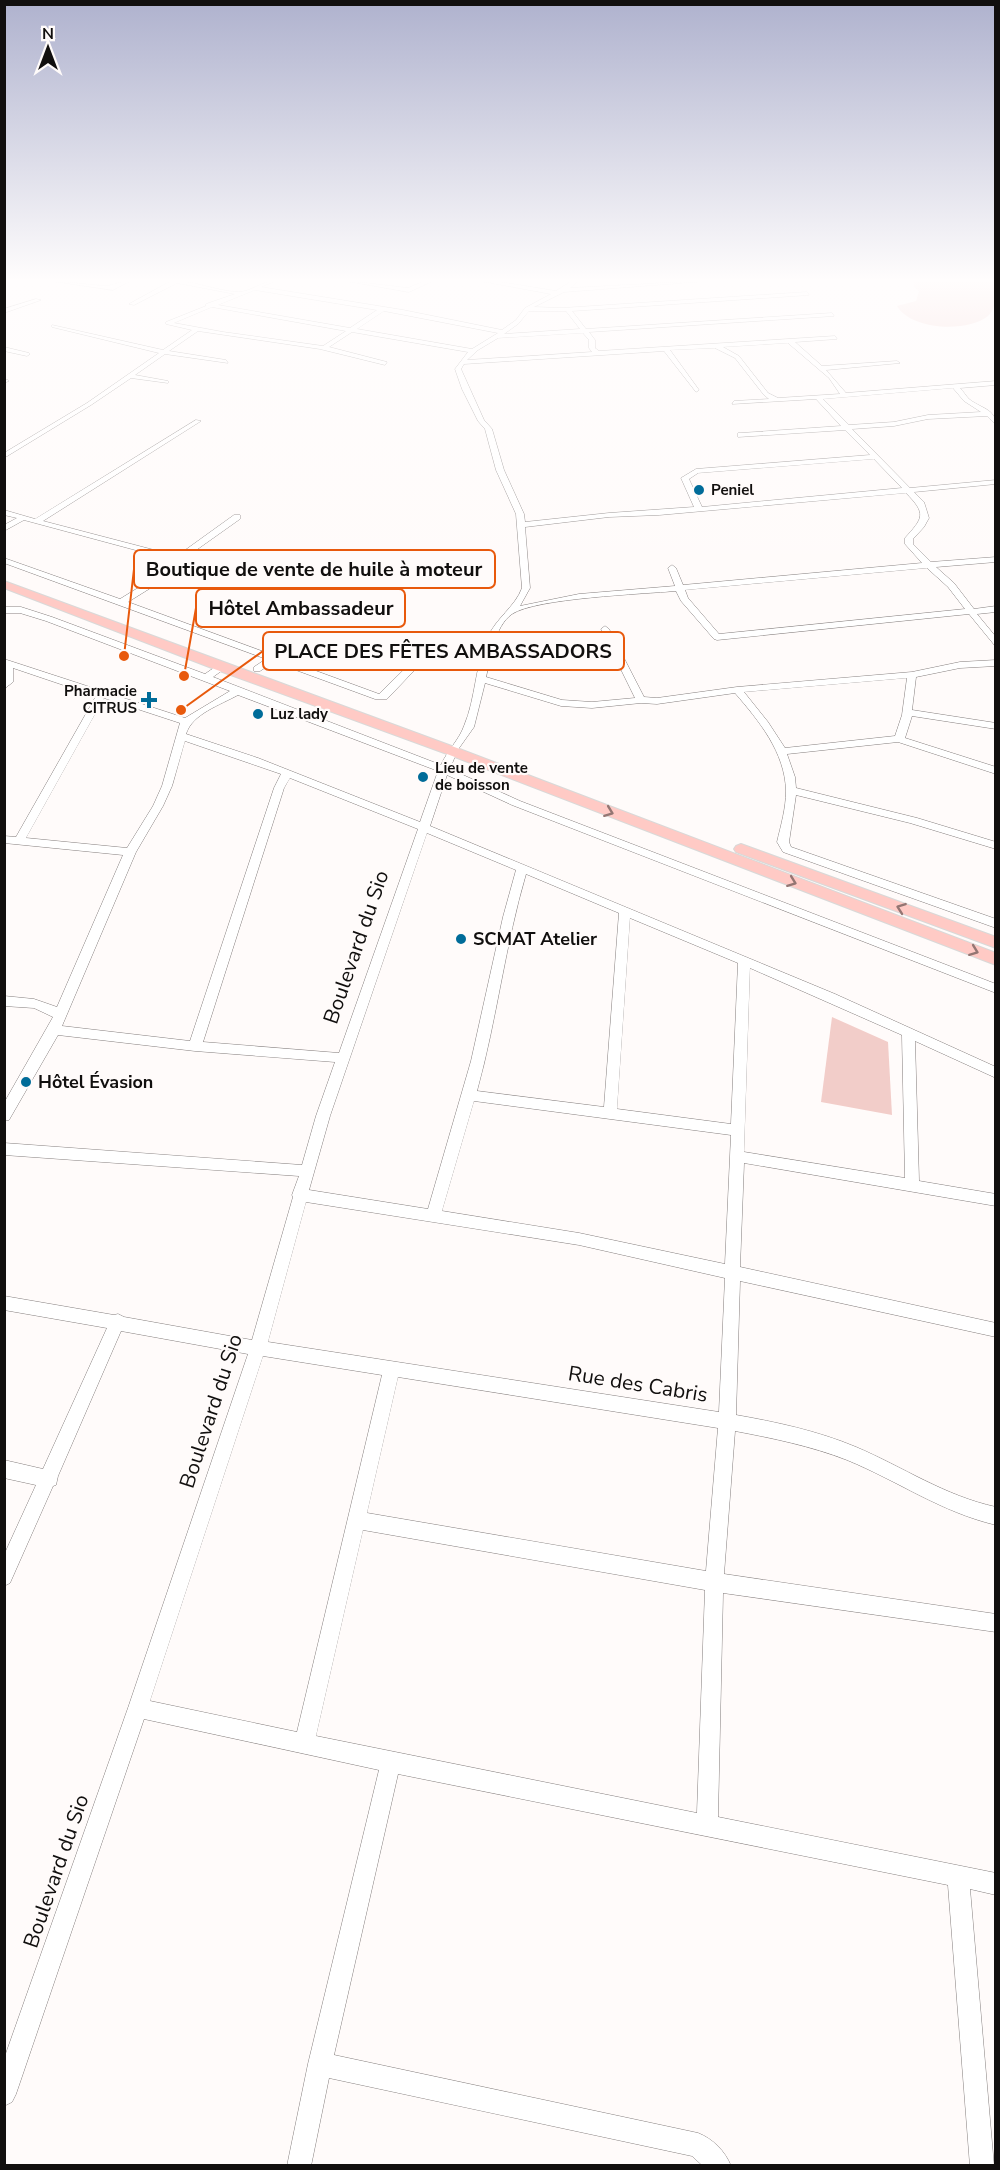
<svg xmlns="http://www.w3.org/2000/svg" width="1000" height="2170" viewBox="0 0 1000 2170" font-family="'Nunito Sans',sans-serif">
  <rect width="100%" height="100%" fill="#fffbfa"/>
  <g fill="#f2cdc9">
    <path d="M 915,280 L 995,280 C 996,291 997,308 988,316 C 967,333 911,330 897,306 L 916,301 L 919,291 L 914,287 Z"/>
    <polygon points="832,1017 888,1042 892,1115 821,1102"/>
  </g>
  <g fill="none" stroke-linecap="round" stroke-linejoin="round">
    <g stroke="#857f7e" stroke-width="1">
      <g id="minor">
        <path d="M 45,280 L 104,286 C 114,286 122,280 132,280 L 113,290 Z"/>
        <path d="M 169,280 C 193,280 215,291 238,292 C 251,292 264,280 278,280 L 261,287 L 403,310 L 502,330 L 516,320 L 525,308 L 551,294 L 475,280 L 488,280 L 556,291 L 573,280 L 579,280 L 570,288 L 720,280 L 564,292 L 534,307 L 562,308 L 807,292 L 809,295 L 572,311 L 586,329 L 832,313 L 834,316 L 589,332 L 595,340 L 595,348 L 599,351 L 835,336 L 837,339 L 795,342 L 822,366 L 897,361 L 900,363 L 826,370 L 846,393 L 996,381 L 996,385 L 960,388 C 963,391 966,396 969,399 C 980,408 996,409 996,425 L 987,416 L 928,419 L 894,426 L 852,429 L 910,488 L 996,480 L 996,484 L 914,492 L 924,502 L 929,518 L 924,527 L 913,539 L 913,544 L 931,562 L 996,557 L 996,562 L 936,567 L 954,583 L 974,609 L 996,606 L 996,612 L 977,614 L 996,637 L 996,647 L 969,614 L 717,640 L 714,639 L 681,601 L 676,591 C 643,594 536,598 512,614 C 494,627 491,657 486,677 L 562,700 L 592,702 L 635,698 L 601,629 L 605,626 L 609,629 L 644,697 L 657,698 L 737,687 L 912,672 L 960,662 L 996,660 L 996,666 L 960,668 L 916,677 L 912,710 L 996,723 L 996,729 L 912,716 L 905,738 L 996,767 L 996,774 L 898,742 L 787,754 L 795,777 L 796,788 L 917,818 L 996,842 L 996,849 L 910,823 L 796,795 L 789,842 L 791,847 L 996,919 L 996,928 L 783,852 L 777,842 C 781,825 786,808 786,791 C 785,752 759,721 735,693 L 657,704 L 641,703 L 592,708 L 561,706 L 485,683 L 474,727 L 457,751 L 450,769 L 520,801 L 996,984 L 996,993 L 512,805 L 447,775 L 430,826 L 835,994 L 996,1067 L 996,1078 L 915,1041 L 919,1181 L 996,1194 L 996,1206 L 744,1163 L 740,1267 L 996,1323 L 996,1337 L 740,1281 L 736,1415 C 776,1422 818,1431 856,1447 C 903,1467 945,1496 996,1507 L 996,1525 C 941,1512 898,1481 847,1460 C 811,1446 772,1438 735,1431 L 724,1574 L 996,1614 L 996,1632 L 723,1593 L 718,1817 L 996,1873 L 996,1895 L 970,1889 L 994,2166 L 970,2166 L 948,1885 L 398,1774 L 334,2055 L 698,2133 C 713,2139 725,2151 731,2166 L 703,2166 L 692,2156 L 329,2078 L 311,2166 L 287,2166 L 308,2064 L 379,1770 L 144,1719 L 16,2094 L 12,2102 L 4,2106 L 4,2059 L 128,1708 L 248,1354 L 121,1331 L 58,1476 L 56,1485 L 53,1486 L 10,1583 L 4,1586 L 4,1555 L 36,1485 L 4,1478 L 4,1460 L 43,1469 L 107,1328 L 4,1310 L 4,1296 L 114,1315 L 118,1314 L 124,1317 L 252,1340 L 293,1197 L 292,1195 L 299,1176 L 4,1155 L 4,1143 L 302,1165 L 316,1116 L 335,1062 L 195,1051 L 58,1035 L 9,1120 L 4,1121 L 4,1103 L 53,1017 L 34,1008 L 4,1006 L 4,996 L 34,999 L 57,1007 L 123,855 L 4,843 L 4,836 L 16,837 L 96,696 L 13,668 L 13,682 L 4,689 L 4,659 L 185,718 L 230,691 L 46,621 L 20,613 L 4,613 L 4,607 L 21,607 L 52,617 L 205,674 L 218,665 L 224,665 L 224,669 L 213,677 L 441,765 C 447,751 459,740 464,726 C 476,698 475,664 488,637 C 496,618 515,607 522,588 L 516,514 L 496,470 L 485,429 L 478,421 L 462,389 L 455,369 L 468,352 L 352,332 L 329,347 L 387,362 L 385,365 L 320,349 L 198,331 L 169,351 L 226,360 L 228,363 L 165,354 L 135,375 L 168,381 L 168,383 L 131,378 L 91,405 L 4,458 L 4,453 L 87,403 L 159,353 L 52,327 L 52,325 L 163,350 L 192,330 L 166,324 L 166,322 L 206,306 L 206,304 L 235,294 L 177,283 L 134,305 L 129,304 L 171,281 ZM 255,290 L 377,310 L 350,328 L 218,305 ZM 212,307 L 346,331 L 323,346 L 223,332 L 174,323 ZM 384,311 L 498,333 L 472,349 L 357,329 ZM 529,311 L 566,311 L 580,329 L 504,334 L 518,324 ZM 583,333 L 589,340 L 589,348 L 592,352 L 467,360 L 478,350 L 498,338 ZM 788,343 L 829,378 L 840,394 L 778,398 L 768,393 L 739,356 L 723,347 ZM 715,348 L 735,358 L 764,395 L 769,399 L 734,401 L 732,404 L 816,399 L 841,426 L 741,433 L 738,433 L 738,437 L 845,430 L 870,455 L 696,469 L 681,478 L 694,507 L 609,513 L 525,522 L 524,514 L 504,470 L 492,429 L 484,420 L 461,369 L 464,364 L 664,351 L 696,392 L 699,390 L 670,350 ZM 953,388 L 964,401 L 981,412 L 928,415 L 894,422 L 849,425 L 823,399 ZM 874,459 L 902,488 L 702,507 L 689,479 L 698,473 ZM 906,493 C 927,514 923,518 905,538 L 905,544 L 922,563 L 683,585 L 676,568 L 672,565 L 668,568 L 675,586 L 579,594 L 520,606 L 530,588 L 525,527 L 609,517 L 659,515 ZM 927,568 L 948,587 L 965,609 L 719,634 L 688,598 L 685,590 ZM 907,678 L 902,715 L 895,736 L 785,748 L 768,722 L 744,692 ZM 238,695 L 438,771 L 420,822 L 258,758 L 186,734 C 192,714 220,705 238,695 ZM 104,698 L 180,723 L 162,786 L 153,806 L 127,848 L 26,838 ZM 185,741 L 281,774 L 274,788 L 190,1041 L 62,1026 L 136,852 L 163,806 L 172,786 ZM 290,778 L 418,829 L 339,1053 L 203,1042 L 284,788 ZM 427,833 L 516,870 L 503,917 L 471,1061 L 428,1209 L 309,1190 L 330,1116 ZM 526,874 L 619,913 L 604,1107 L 477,1091 C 497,1019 505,945 526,874 ZM 630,918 L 738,963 L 731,1124 L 617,1109 ZM 750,968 L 902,1035 L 905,1178 L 744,1152 ZM 474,1101 L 731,1135 L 725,1264 L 579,1233 L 442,1211 ZM 306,1202 L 579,1245 L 725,1278 L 719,1412 L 268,1342 ZM 263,1356 L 382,1375 L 297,1732 L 150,1701 ZM 398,1377 L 718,1428 L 706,1571 L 367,1513 ZM 363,1530 L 705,1590 L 697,1813 L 316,1736 Z"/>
        <polygon points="341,280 408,288 427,280 435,280 409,292"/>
        <polygon points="36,299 41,300 4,313 4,309"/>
        <polygon points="4,347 29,353 30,354 27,356 4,351"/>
        <polygon points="4,379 8,380 9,381 4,383"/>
        <polygon points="196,420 201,421 43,521 177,556 234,515 240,515 240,519 185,558 195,560 195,564 189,564 128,602 379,694 422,652 428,652 428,656 387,699 375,699 274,662 260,671 254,671 254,667 266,659 4,563 4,558 120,599 180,562 24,520 4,531 4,525 17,518 4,515 4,510 35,519"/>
      </g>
    </g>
    <g stroke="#d9d9d8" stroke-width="2">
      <g id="major">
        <polygon points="4,581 457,748 996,953 996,965 447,754 217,670 4,588"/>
        <polygon points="741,844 996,937 996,948 736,852 734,849 736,846"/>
      </g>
    </g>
    <use href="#minor" fill="#fff" fill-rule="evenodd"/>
    <use href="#major" fill="#ffcac5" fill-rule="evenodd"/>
  </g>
  <defs><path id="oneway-chevron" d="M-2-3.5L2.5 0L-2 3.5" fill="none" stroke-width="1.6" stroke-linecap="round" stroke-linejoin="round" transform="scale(1.5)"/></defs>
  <g stroke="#947673">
    <use href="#oneway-chevron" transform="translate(609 812) rotate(21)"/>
    <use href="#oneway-chevron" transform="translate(792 882) rotate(21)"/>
    <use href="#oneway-chevron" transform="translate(901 908) rotate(-160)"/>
    <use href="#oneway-chevron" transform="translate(974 951) rotate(21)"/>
  </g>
  <linearGradient id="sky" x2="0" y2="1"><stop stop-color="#afb2ce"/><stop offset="0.48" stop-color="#fffdfd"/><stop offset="1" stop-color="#fffdfd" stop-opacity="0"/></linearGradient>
  <rect width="1000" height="584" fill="url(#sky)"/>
  <g fill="#006c99" stroke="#fffbfa" stroke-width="2">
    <circle cx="699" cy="490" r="6"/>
    <path d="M146 691h6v6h6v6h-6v6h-6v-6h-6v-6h6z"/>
    <circle cx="258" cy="714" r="6"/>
    <circle cx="423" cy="777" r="6"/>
    <circle cx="461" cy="939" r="6"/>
    <circle cx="26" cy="1082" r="6"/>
  </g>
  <g text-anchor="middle" stroke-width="4.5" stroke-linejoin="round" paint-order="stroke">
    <g font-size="15" font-weight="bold" fill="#110f0e" stroke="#fffbfa" text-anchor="start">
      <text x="711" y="495">Peniel</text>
      <text x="137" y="696" text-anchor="end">Pharmacie<tspan x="137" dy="17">CITRUS</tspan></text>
      <text x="270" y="719">Luz lady</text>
      <text x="435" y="773">Lieu de vente<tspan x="435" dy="17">de boisson</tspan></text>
    </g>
    <g font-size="18" font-weight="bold" fill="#110f0e" stroke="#fffbfa" text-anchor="start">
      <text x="473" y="945">SCMAT Atelier</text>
      <text x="38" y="1088">Hôtel Évasion</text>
    </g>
    <g font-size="21" fill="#110f0e" stroke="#fffbfa">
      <text transform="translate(356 947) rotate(-71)" y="7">Boulevard du Sio</text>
      <text transform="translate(638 1384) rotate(9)" y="7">Rue des Cabris</text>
      <text transform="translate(211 1411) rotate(-72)" y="7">Boulevard du Sio</text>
      <text transform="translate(56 1871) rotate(-71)" y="7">Boulevard du Sio</text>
    </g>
  </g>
  <path fill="none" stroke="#e8590c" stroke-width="2" d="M124 656L134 569M184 676L196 608M181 710L263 651"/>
  <g fill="#e8590c" stroke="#fffbfa" stroke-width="2">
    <circle cx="124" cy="656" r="6"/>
    <circle cx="184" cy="676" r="6"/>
    <circle cx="181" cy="710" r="6"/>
  </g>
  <g fill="#fffbfa" stroke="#e8590c" stroke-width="2">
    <rect x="134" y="550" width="361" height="38" rx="6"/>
    <rect x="196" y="589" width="209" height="38" rx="6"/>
    <rect x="263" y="632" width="361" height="38" rx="6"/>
  </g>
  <g font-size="20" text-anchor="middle" font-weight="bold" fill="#110f0e">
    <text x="314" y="576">Boutique de vente de huile à moteur</text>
    <text x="301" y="615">Hôtel Ambassadeur</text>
    <text x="443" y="658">PLACE DES FÊTES AMBASSADORS</text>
  </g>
  <rect width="1000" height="2170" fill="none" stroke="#110f0e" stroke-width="12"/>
  <g transform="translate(48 48)" stroke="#fffbfa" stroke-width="4.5" paint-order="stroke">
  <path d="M0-4.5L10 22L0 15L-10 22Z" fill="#110f0e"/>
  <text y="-9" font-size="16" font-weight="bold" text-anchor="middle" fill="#110f0e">N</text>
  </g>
</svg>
